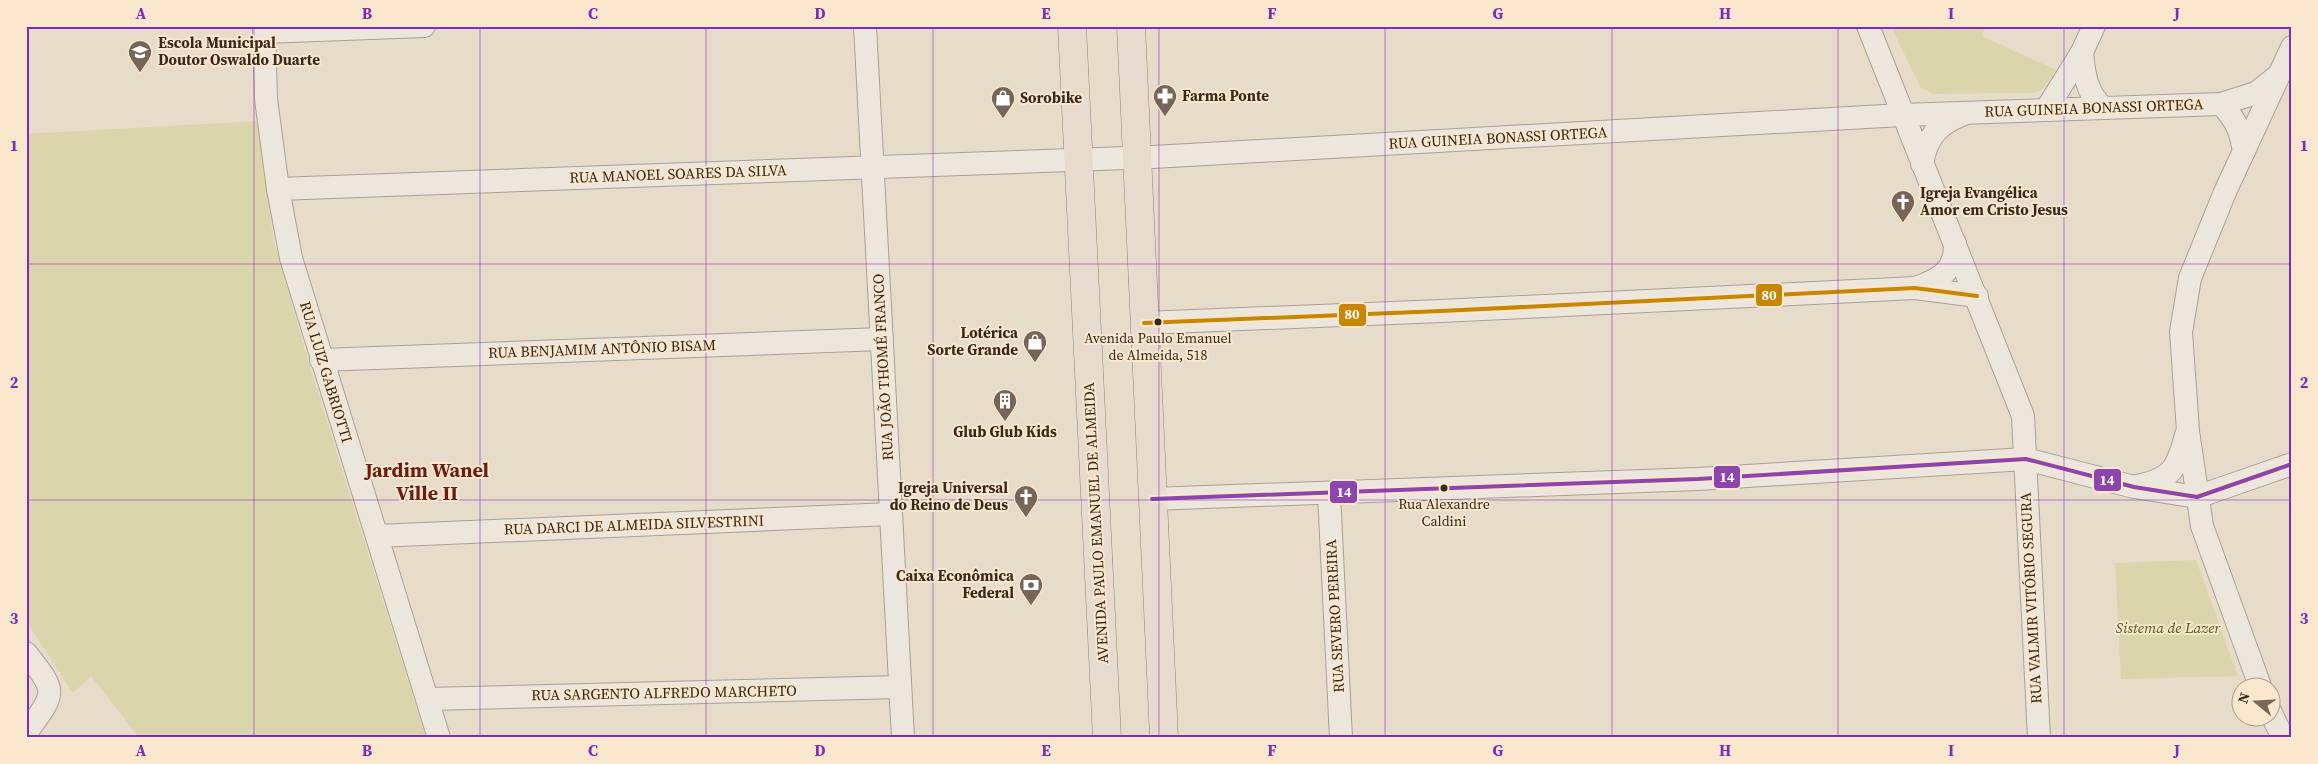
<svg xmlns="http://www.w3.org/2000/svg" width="2318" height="764" viewBox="0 0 2318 764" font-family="'Source Serif 4',serif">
  <rect width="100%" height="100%" fill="#e7dbca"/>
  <g fill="#dbd5ab">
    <polygon points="1891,26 1986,26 1982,36 2056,70 2045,87 2034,93 1933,94 1920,87"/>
    <polygon points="259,121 273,238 308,361 426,738 137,738 138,736 91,676 73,693 26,621 26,134"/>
    <polygon points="2196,560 2238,676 2121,679 2115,563"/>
  </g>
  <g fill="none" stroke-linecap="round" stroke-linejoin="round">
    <g stroke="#aca094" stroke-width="24">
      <g id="minor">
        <polyline points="264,26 266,99 278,189 291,258 439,738"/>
        <polyline points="865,26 903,738"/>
        <polyline points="1868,26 2023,416 2039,738"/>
        <polyline points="264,32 424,26"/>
        <path d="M 2082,52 C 2084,74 2086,92 2103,108"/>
        <path d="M 2221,104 C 2236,120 2240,129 2244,151"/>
        <polyline points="2046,110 2082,52 2094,26"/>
        <path d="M 1922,164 C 1927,136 1938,124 1964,114"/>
        <polyline points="278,189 1153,157 1902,115 2221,104 2256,93 2279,75"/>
        <path d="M 1915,288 C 1939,280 1956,271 1955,243"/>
        <polyline points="1144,323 1441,311 1915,288 1977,296"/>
        <polyline points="321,360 882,339"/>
        <path d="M 2137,486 C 2172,479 2177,469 2186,435"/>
        <polyline points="1329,494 1341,738"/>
        <polyline points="1152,499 1698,479 2026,459 2134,487 2197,497 2292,464"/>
        <polyline points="377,536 891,514"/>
        <path d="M 26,653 C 58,693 56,692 26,733"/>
        <polyline points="2260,686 2202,526 2188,431 2181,332 2190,278 2225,192 2292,47"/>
        <polyline points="428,699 900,687"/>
        <polyline points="2270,711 2283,738"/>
      </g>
    </g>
    <g stroke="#91857b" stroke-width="29">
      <g id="major">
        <polyline points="1072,26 1107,738"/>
        <polyline points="1131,26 1164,738"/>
      </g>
    </g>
    <use href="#minor" stroke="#ede6dd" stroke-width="22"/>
    <use href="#major" stroke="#e6dbcd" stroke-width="28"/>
    <g stroke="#f9e7ce" stroke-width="8">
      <polyline id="bus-1" points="1144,323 1441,311 1915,288 1977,296"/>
    </g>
    <g stroke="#f9e7ce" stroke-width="8">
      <polyline id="bus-2" points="1152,499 1698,479 2026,459 2134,487 2197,497 2292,464"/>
    </g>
    <use href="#bus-1" stroke="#c88607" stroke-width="4"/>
    <use href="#bus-2" stroke="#8e44ad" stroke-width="4"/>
  </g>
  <path fill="none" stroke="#7b2cbf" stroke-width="1" stroke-opacity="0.55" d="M 254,26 L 254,738M 480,26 L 480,738M 706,26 L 706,738M 933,26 L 933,738M 1159,26 L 1159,738M 1385,26 L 1385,738M 1612,26 L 1612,738M 1838,26 L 1838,738M 2064,26 L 2064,738M 26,264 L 2292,264M 26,500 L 2292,500"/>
  <defs>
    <g id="school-pin" transform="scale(1.25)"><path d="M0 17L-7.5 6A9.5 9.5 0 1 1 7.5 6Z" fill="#776558" stroke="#f9e7ce"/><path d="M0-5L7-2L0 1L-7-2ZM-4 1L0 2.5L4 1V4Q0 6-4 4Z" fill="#fff"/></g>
    <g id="pharmacy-pin" transform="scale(1.25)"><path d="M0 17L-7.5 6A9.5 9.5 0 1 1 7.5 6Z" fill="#776558" stroke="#f9e7ce"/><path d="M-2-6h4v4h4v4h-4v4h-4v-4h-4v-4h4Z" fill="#fff"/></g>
    <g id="shop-pin" transform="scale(1.25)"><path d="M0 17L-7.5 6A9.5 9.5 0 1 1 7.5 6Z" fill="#776558" stroke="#f9e7ce"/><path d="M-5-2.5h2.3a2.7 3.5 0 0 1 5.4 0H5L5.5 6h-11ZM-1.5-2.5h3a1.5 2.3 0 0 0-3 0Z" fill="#fff"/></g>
    <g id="church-pin" transform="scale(1.25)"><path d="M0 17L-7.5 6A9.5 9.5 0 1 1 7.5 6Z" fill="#776558" stroke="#f9e7ce"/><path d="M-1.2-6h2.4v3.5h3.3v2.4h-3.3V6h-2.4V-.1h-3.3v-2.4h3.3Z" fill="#fff"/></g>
    <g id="building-pin" transform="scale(1.25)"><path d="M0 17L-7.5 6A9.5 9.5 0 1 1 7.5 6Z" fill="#776558" stroke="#f9e7ce"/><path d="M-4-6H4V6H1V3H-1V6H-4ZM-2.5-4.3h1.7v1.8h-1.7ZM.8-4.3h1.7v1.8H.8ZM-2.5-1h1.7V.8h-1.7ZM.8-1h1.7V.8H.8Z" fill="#fff"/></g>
    <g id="bank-pin" transform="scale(1.25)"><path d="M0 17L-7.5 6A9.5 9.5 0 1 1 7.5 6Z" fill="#776558" stroke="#f9e7ce"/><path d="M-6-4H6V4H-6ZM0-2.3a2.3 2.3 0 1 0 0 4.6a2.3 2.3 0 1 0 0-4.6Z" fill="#fff"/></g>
  </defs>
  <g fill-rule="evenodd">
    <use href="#school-pin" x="140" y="52"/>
    <use href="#pharmacy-pin" x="1165" y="96"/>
    <use href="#shop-pin" x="1003" y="98"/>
    <use href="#church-pin" x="1903" y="202"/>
    <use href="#shop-pin" x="1035" y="342"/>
    <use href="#building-pin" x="1005" y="401"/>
    <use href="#church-pin" x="1026" y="497"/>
    <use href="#bank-pin" x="1031" y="585"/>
  </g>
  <g fill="#3b261b" stroke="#f9e7ce" stroke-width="2">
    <circle cx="1158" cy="322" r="4.5"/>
    <circle cx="1444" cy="488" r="4.5"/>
  </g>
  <g text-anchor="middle" stroke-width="4" stroke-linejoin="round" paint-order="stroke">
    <g font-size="14" fill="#3b261b" stroke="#f9e7ce">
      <text x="1158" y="343">Avenida Paulo Emanuel<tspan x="1158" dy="17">de Almeida, 518</tspan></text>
      <text x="1444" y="509">Rua Alexandre<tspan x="1444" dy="17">Caldini</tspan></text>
    </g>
    <g font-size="15" font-weight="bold" fill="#3b261b" stroke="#f9e7ce" text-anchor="start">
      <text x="158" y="48">Escola Municipal<tspan x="158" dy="17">Doutor Oswaldo Duarte</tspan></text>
      <text x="1182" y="101">Farma Ponte</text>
      <text x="1020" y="103">Sorobike</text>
      <text x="1920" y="198">Igreja Evangélica<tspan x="1920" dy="17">Amor em Cristo Jesus</tspan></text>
      <text x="1018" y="338" text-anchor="end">Lotérica<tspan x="1018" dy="17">Sorte Grande</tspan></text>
      <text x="1005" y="437" text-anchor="middle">Glub Glub Kids</text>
      <text x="1008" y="493" text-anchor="end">Igreja Universal<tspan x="1008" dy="17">do Reino de Deus</tspan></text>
      <text x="1014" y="581" text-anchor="end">Caixa Econômica<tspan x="1014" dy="17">Federal</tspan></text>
    </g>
    <g font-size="15" fill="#3b261b" stroke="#f9e7ce">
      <text transform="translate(2094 108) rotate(-2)" y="5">RUA GUINEIA BONASSI ORTEGA</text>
      <text transform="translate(1498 138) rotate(-3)" y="5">RUA GUINEIA BONASSI ORTEGA</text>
      <text transform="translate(678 174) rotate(-2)" y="5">RUA MANOEL SOARES DA SILVA</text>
      <text transform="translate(602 349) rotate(-2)" y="5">RUA BENJAMIM ANTÔNIO BISAM</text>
      <text transform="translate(883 367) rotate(-93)" y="5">RUA JOÃO THOMÉ FRANCO</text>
      <text transform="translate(326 372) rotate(73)" y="5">RUA LUIZ GABRIOTTI</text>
      <text transform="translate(1096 523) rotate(-93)" y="5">AVENIDA PAULO EMANUEL DE ALMEIDA</text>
      <text transform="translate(634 525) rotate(-2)" y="5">RUA DARCI DE ALMEIDA SILVESTRINI</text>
      <text transform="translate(2031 598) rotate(-93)" y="5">RUA VALMIR VITÓRIO SEGURA</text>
      <text transform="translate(1335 616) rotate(-93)" y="5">RUA SEVERO PEREIRA</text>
      <text transform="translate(664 693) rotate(-1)" y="5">RUA SARGENTO ALFREDO MARCHETO</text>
    </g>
    <g font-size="15" font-style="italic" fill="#53591f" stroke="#f9e7ce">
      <text x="2168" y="633">Sistema de Lazer</text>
    </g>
    <g font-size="20" font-weight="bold" fill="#6c1c15" stroke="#f9e7ce">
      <text x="427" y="477">Jardim Wanel<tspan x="427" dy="23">Ville II</tspan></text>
    </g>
  </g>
  <g stroke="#f9e7ce" stroke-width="2">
    <rect x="1755" y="283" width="28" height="24" rx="5" fill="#c88607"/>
    <rect x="1338" y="303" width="29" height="24" rx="5" fill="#c88607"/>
    <rect x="1713" y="465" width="28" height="24" rx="5" fill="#8e44ad"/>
    <rect x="2093" y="468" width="29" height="24" rx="5" fill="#8e44ad"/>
    <rect x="1329" y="480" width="29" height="24" rx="5" fill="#8e44ad"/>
  </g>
  <g font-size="14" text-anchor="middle" font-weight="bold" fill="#fff">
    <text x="1769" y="300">80</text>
    <text x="1352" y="319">80</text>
    <text x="1727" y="482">14</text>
    <text x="2107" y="485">14</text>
    <text x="1344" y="497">14</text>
  </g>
  <rect width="2318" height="764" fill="none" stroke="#f9e7ce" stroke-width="55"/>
  <g transform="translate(2256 702) rotate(288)"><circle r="24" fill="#f9e7ce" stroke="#ad9a86"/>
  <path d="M0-4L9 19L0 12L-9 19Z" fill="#776558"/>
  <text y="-8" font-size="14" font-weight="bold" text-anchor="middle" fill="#3b261b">N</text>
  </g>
  <rect x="28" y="28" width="2262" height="708" fill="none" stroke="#7b2cbf" stroke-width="2"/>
  <g font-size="16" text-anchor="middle" font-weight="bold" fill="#7b2cbf">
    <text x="141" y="19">A</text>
    <text x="367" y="19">B</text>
    <text x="593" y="19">C</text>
    <text x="820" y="19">D</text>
    <text x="1046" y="19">E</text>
    <text x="1272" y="19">F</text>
    <text x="1498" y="19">G</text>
    <text x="1725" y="19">H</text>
    <text x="1951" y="19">I</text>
    <text x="2177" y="19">J</text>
    <text x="14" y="151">1</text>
    <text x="2304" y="151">1</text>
    <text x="14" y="388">2</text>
    <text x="2304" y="388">2</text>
    <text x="14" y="624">3</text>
    <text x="2304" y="624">3</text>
    <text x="141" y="756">A</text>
    <text x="367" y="756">B</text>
    <text x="593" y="756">C</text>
    <text x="820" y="756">D</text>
    <text x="1046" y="756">E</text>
    <text x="1272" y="756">F</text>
    <text x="1498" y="756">G</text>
    <text x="1725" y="756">H</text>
    <text x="1951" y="756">I</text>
    <text x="2177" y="756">J</text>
  </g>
</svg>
